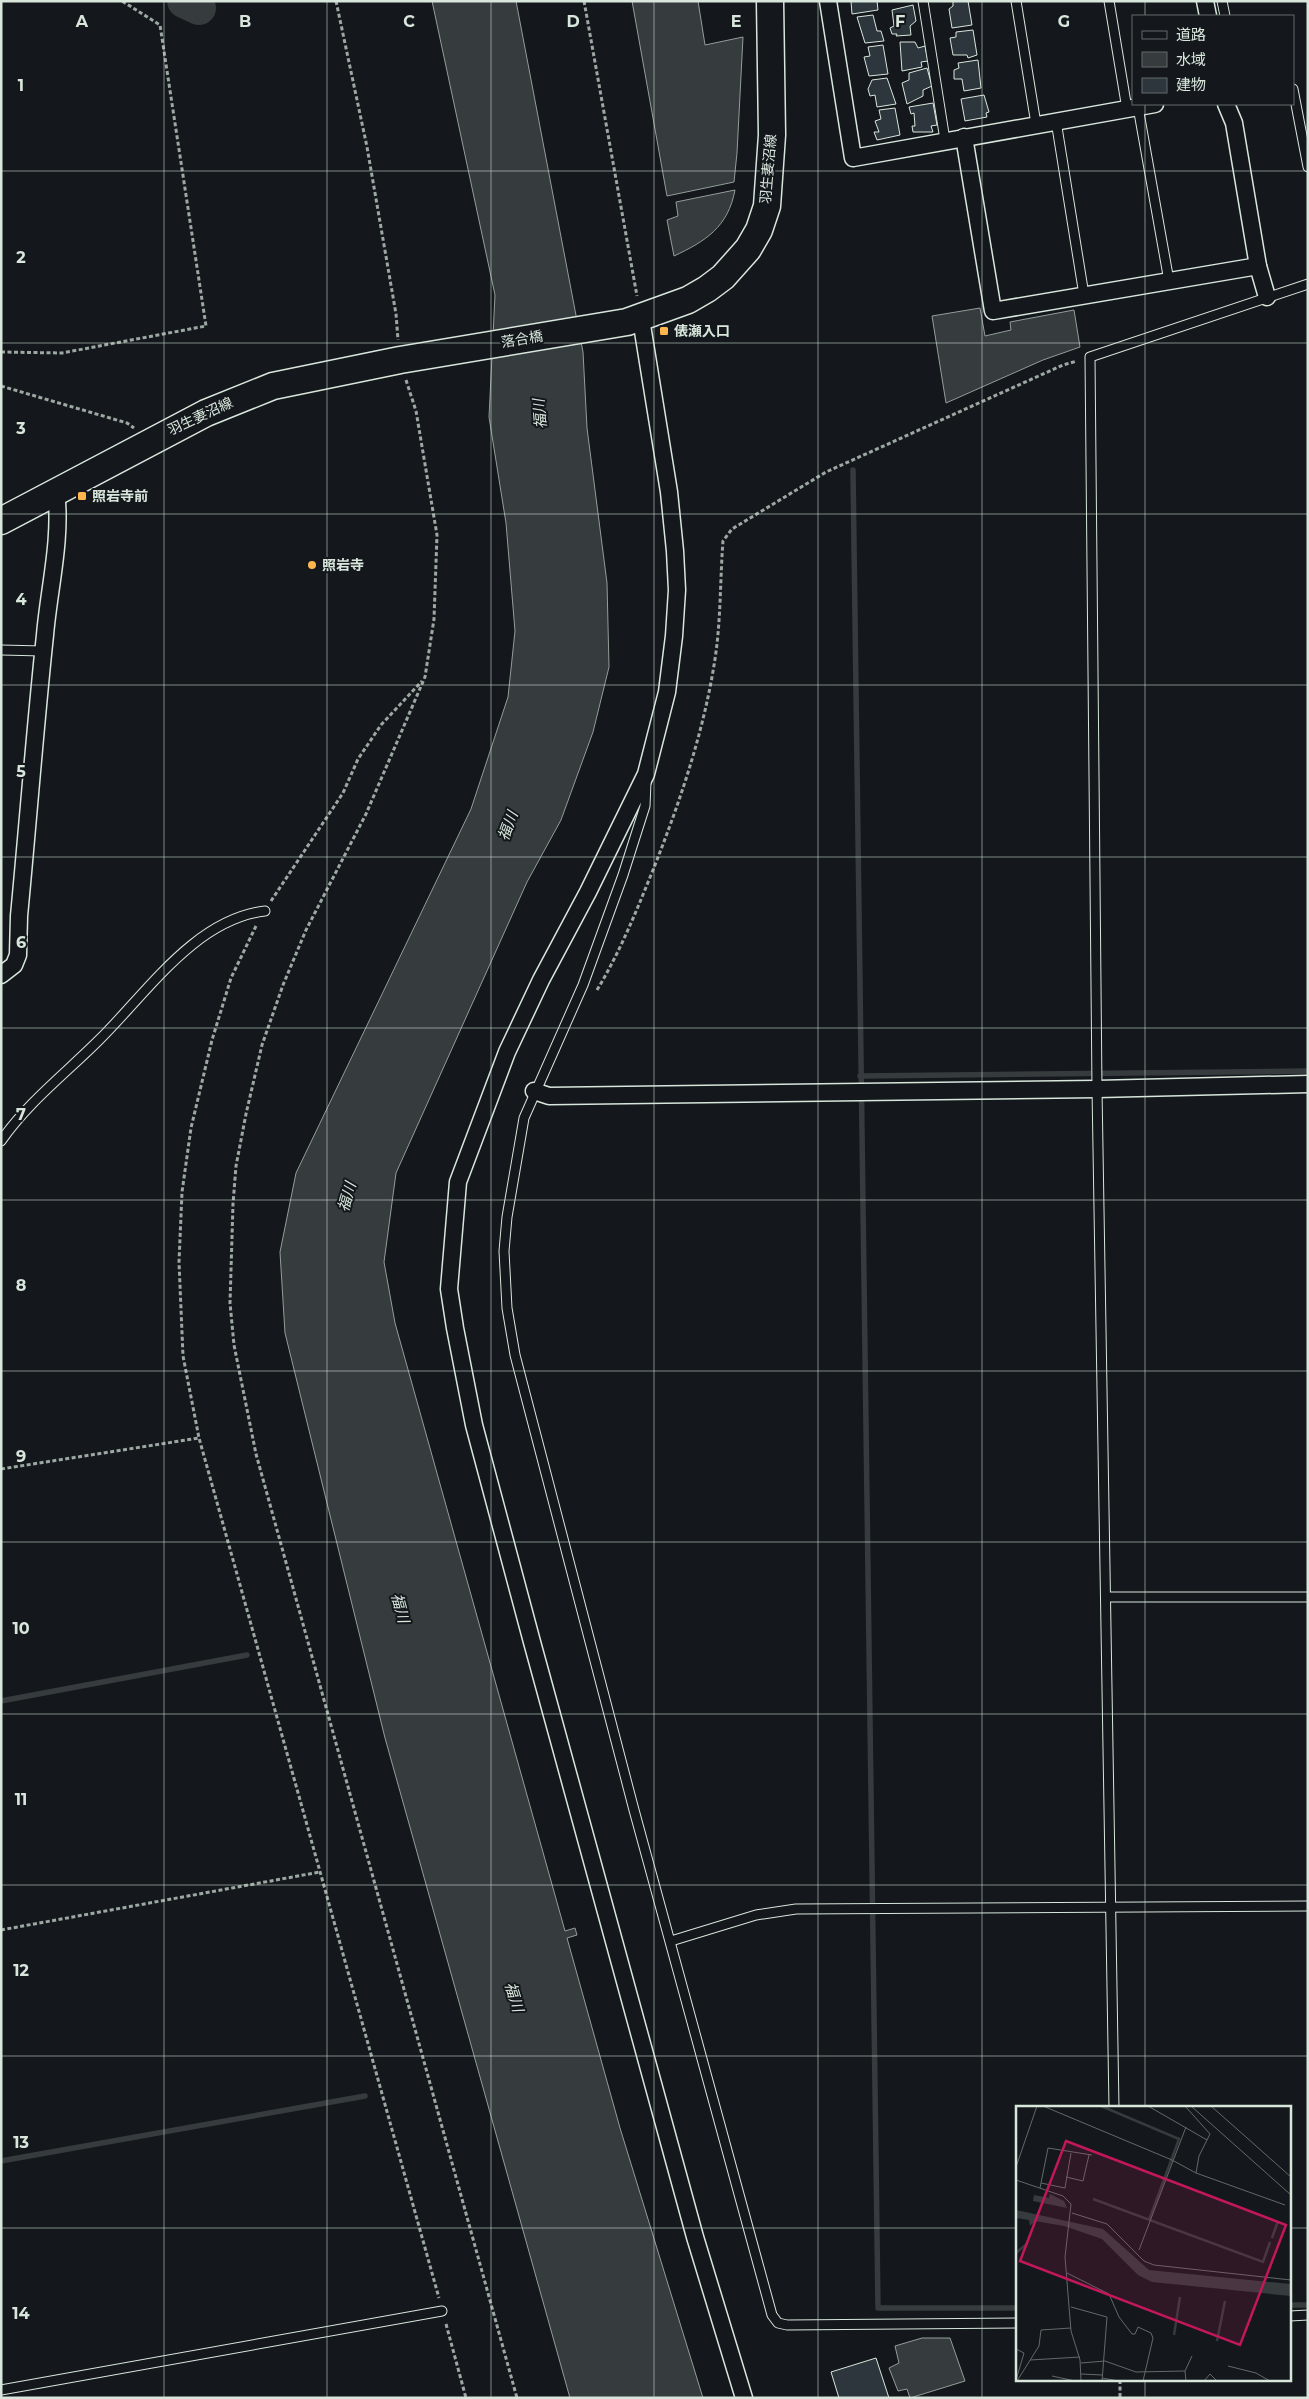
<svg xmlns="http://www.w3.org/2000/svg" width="1309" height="2399" viewBox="0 0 1309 2399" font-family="Montserrat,'Noto Sans JP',sans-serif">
  <rect width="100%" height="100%" fill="#14181c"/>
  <g fill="#363b3e" stroke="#939e99">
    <polygon points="432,1 516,1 583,352 587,428 607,583 609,667 593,732 561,820 527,882 396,1173 384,1262 395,1323 565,1931 575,1928 577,1935 567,1938 620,2128 703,2398 570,2398 385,1738 285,1333 280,1252 296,1173 471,809 508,697 515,631 506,523 489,417 495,295"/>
    <polygon points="632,1 698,1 705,45 743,37 737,153 734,182 667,196"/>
    <path d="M 735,190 C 728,227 706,241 674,256 L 667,220 L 678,216 L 676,202 Z"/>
    <polygon points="980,308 985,336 1011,330 1010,322 1074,310 1080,347 1043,360 946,403 932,316"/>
    <polygon points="922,2338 950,2338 965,2381 910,2398 907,2389 898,2391 889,2368 899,2363 895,2346"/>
  </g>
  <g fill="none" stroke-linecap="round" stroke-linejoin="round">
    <g stroke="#363b3e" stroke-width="5.5">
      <polyline points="853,470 878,2308 1018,2308"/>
      <polyline points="860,1076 1308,1071"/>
      <polyline points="1,1701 247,1655"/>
      <polyline points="1,2161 365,2096"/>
      <polyline points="1290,2305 1308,2305"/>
    </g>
    <polyline stroke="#363b3e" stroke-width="34" points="184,1 199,8"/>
  </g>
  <g fill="#2c363c" stroke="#d8e6dc">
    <polygon points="851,1 877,1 878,10 852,14"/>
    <polygon points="953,1 968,1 972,25 952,28 949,9 953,6"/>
    <polygon points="913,5 916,21 910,26 911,35 896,36 897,34 892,34 890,28 894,26 892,10"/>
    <polygon points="873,15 877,31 881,31 884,41 865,43 857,17"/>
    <polygon points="973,30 977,55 968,58 967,55 953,55 950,38 956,37 956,32"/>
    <polygon points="900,42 915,42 918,48 925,46 928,61 921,62 922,67 902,71"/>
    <polygon points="883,45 888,74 869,76 864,57 870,56 868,47"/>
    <polygon points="978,60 981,88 964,91 962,79 954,79 954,70 959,68 958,63"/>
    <polygon points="927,68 932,86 923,90 923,96 907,104 902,83 909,80 909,73"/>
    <polygon points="887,78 896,104 877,107 875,95 870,96 868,89 872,80"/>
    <polygon points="984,95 989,112 986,113 987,117 965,121 961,99"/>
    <polygon points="933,103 937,125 931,126 933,132 913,132 912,126 915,126 914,113 911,114 909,107"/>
    <polygon points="895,108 900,135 877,140 874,132 879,132 875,121 881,119 879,110"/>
    <polygon points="876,2358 889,2398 839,2398 831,2372"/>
  </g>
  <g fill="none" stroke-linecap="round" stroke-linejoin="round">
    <g stroke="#d8e6dc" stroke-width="11">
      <g id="service">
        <polyline points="923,1 945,140"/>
        <polyline points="1016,1 1036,124"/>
        <polyline points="1109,1 1127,109"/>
        <polyline points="1222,1 1225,16"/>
        <polyline points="1293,89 1308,167"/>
        <polyline points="1138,107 1169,281"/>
        <polyline points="1056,121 1084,295"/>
        <polyline points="1,650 43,651"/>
        <polyline points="646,782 645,806 623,875 583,985 524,1118 507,1217 504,1251 507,1308 515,1355 634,1810 772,2315 778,2323 787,2325 1018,2323"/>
        <path d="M 1,1141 C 28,1102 66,1073 99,1040 C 146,994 195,919 265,911"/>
        <polyline points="1107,1597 1308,1597"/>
        <polyline points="671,1941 756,1915 796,1909 1308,1906"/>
        <polyline points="1114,2108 1097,1089 1090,357 1308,284"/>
        <polyline points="1290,2316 1308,2315"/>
        <polyline points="1,2390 442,2311"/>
      </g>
    </g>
    <g stroke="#d8e6dc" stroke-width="19">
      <g id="minor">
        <polyline points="828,1 853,158 1155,104"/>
        <polyline points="1205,1 1208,16"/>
        <polyline points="1226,104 1234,123 1258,266 1267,297"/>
        <polyline points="964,137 993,311 1258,266"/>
        <polyline points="641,319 669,492 675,551 677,590 674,636 667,692 646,774 588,892 541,980 507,1052 458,1182 449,1289 455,1328 474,1425 532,1642 695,2237 744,2398"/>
        <path d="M 1,975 L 14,965 L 18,955 L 19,916 C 28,822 35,729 45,635 C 49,588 62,539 56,491"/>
        <polyline points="534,1091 549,1096 1097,1089 1308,1084"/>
      </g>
    </g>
    <g stroke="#d8e6dc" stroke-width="29">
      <polyline id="primary" points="1,521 206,413 273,386 400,360 627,322 688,300 707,289 723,277 748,249 759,230 767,206 772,135 770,1"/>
    </g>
    <g stroke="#9da8a2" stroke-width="3" stroke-dasharray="4 2.5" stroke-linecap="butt">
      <polyline points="336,1 367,147 396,314 398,340"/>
      <polyline points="584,1 637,296"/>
      <polyline points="1,352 62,353 206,326 160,25 122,1"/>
      <polyline points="406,380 416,411 437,535 434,619 425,677 366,814 306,930 283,985 262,1045 246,1114 236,1166 233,1204 230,1303 234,1345 256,1454 517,2398"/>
      <polyline points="1,386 127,423 134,428"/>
      <polyline points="271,901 343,793 358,759 381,725 422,681"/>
      <polyline points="256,926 231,978 212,1040 191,1128 182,1192 179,1262 183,1356 199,1438 439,2298"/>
      <path d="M 597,990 C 620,952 636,912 653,870 C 680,802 704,731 715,659 C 721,620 720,580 723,541 L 732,529 L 826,472 L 1063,365 L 1077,361"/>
      <polyline points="1,1469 199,1438"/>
      <polyline points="1,1930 320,1872"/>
      <polyline points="446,2324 466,2398"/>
      <polyline points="1120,2380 1120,2398"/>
    </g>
    <use href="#service" stroke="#14181c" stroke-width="9"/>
    <use href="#minor" stroke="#14181c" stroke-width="16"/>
    <use href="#primary" stroke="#14181c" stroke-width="26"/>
  </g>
  <path fill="none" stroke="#d8e6dc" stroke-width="1" stroke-opacity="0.55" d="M 164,1 L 164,2398M 327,1 L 327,2398M 491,1 L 491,2398M 654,1 L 654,2398M 818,1 L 818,2398M 982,1 L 982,2398M 1145,1 L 1145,16M 1145,104 L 1145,2108M 1,171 L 1308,171M 1,343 L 1308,343M 1,514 L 1308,514M 1,685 L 1308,685M 1,857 L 1308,857M 1,1028 L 1308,1028M 1,1200 L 1308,1200M 1,1371 L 1308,1371M 1,1542 L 1308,1542M 1,1714 L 1308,1714M 1,1885 L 1308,1885M 1,2056 L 1308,2056M 1,2228 L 1018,2228M 1290,2228 L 1308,2228M 1145,2380 L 1145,2398"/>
  <g fill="#ffb74d" stroke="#14181c" stroke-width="2">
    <rect x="659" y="326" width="10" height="10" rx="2.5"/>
    <rect x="77" y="491" width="10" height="10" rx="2.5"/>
    <circle cx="312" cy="565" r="5"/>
  </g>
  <g text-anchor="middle" stroke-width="4" stroke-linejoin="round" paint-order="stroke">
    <g font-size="14" fill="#d8e6dc" stroke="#14181c">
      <text transform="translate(768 169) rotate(-85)" y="5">羽生妻沼線</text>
      <text transform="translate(522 339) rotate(-9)" y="5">落合橋</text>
      <text transform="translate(200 416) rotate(-25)" y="5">羽生妻沼線</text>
    </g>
    <g font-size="14" font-weight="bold" fill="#d8e6dc" stroke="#14181c" text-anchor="start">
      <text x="674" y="336">俵瀬入口</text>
      <text x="92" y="501">照岩寺前</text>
      <text x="322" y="570">照岩寺</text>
    </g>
    <g font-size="15" font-style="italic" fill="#d8e6dc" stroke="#14181c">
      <text transform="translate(540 414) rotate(-95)" y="5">福川</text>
      <text transform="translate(508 826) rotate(-70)" y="5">福川</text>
      <text transform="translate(347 1197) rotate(-74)" y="5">福川</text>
      <text transform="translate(400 1608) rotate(75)" y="5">福川</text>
      <text transform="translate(514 1997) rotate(73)" y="5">福川</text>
    </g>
  </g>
  <g transform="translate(1016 2106)">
    <rect width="275" height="275" fill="#14181c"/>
    <path d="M 34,88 L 48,95 L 51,102 L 17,95 L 18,89 L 33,92 ZM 0,104 L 87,123 L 133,164 L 275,178 L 275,190 L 136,176 L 122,169 L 86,133 L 48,120 L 19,115 L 14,120 L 13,114 L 0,112 Z" fill="#363b3e"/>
    <path fill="none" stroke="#363b3e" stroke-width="2.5" d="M 85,0 L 163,33 L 133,114M 77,93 L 247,156 L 254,136M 256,132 L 262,115M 0,147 L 12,137M 158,229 L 164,191M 201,235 L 209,195"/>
    <path fill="none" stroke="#626a69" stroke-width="1" d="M 27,0 L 156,54 L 180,67 L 269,99M 132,0 L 191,34M 169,0 L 194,28 L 183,50 L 180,67M 175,0 L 275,89M 195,0 L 275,71M 0,61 L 21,0M 50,71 L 67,75 L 73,49M 0,74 L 47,90 L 55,98 L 49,151 L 55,225 L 64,254 L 65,275M 25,77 L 49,82 L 55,47M 24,82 L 32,42 L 76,49M 56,107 L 91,118 L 128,155 L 138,159 L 275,174M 123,144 L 170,21M 51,167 L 93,188 L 103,211 L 116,228 L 119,228 L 122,221 L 135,227 L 137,232 L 127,275M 55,201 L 91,211 L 86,275M 0,243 L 8,247 L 0,274M 14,254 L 64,251M 65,257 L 89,255 L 120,266 L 169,265 L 170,275M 212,260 L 240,267 L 254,275M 169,265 L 176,250M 65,268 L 86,269M 36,270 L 59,275M 86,272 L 103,275M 1,275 L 23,240 L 25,224 L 55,222M 188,275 L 194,268 L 201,275"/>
    <path fill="#c2185b" fill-opacity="0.15" stroke="#c2185b" stroke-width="2.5" d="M 50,35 L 270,119 L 224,239 L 4,155 Z"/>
    <rect width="275" height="275" fill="none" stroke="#d8e6dc" stroke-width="2.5"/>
  </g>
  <g font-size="16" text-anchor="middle" font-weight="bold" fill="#d8e6dc" stroke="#14181c" stroke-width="4" stroke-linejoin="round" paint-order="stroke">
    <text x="82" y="27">A</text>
    <text x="245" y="27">B</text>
    <text x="409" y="27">C</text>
    <text x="573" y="27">D</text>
    <text x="736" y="27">E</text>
    <text x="900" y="27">F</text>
    <text x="1064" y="27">G</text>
    <text x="21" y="91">1</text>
    <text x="21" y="263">2</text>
    <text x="21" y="434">3</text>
    <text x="21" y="605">4</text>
    <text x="21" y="777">5</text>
    <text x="21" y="948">6</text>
    <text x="21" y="1120">7</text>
    <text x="21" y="1291">8</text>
    <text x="21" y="1462">9</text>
    <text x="21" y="1634">10</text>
    <text x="21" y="1805">11</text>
    <text x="21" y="1976">12</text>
    <text x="21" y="2148">13</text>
    <text x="21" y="2319">14</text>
  </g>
  <rect width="1309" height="2399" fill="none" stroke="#d8e6dc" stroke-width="5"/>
  <rect x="1132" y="15" width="162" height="90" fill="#14181c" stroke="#626a69"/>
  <rect x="1142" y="31" width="25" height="8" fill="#14181c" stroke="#626a69"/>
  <text x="1176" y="40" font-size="15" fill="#d8e6dc">道路</text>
  <rect x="1142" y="52" width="25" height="15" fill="#363b3e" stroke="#626a69"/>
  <text x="1176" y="65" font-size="15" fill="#d8e6dc">水域</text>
  <rect x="1142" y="78" width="25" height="15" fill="#2c363c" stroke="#626a69"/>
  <text x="1176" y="90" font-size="15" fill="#d8e6dc">建物</text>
</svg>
